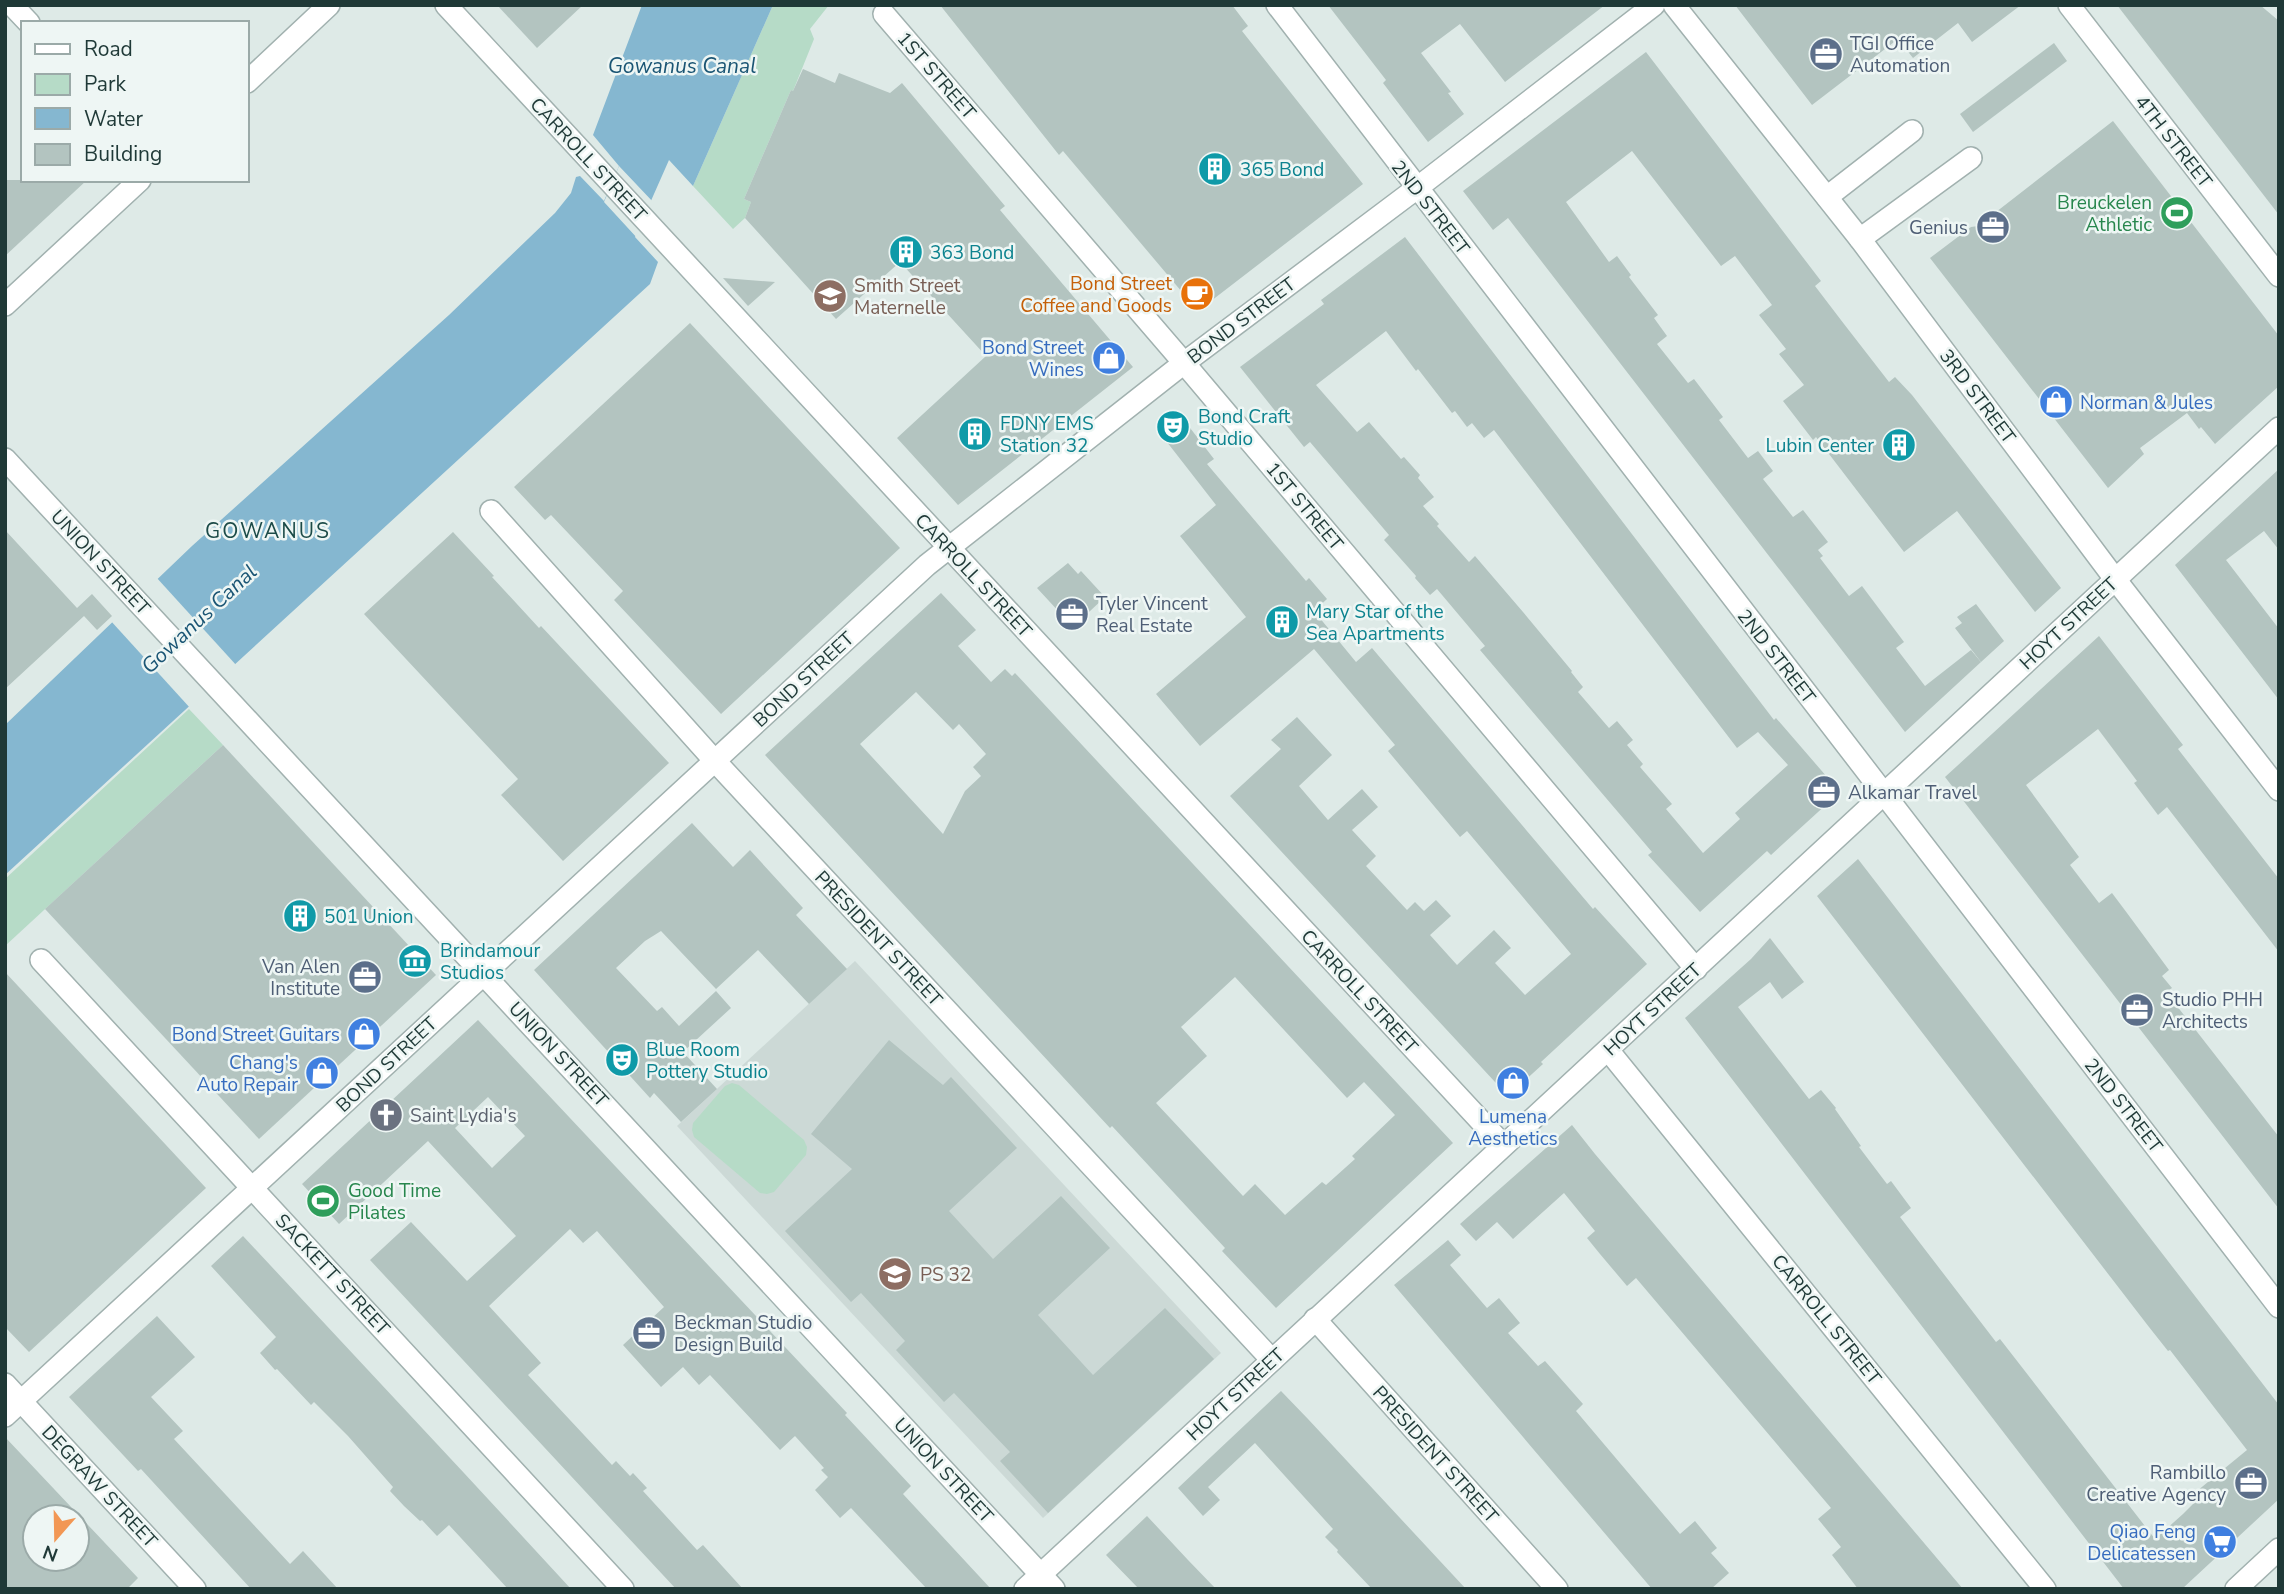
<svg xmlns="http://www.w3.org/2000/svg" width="2284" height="1594" viewBox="0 0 2284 1594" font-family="'Nunito Sans',sans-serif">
  <rect width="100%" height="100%" fill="#deeae7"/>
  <polygon fill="#ccd9d6" points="855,961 1221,1353 1043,1518 677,1126"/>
  <g fill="#b6dbc7">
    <polygon points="773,5 829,5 810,29 814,39 793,91 791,90 744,199 751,202 745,218 733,229 693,186"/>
    <polygon points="189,709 223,745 5,946 5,879"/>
    <polygon points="732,1083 739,1085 804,1140 807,1147 806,1155 774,1192 767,1194 760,1193 694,1137 692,1130 693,1123 725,1086"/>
  </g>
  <polygon fill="#85b7d0" points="642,5 773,5 693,186 669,160 635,237 658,262 650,284 5,875 5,725 192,546 449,315 555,213 571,193 576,177 580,176 604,201 619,166 593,135"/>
  <g fill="#deeae7">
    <polygon points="619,166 654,203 639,236 661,260 661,264 604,202"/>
    <polygon points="156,577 237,666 191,709 110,620"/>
  </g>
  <g fill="#b3c4c0" fill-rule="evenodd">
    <polygon points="497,5 583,5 537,48"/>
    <polygon points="940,5 1232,5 1248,26 1242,31 1363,184 1198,311 1063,151 1059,155"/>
    <polygon points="1328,5 1605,5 1505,82 1460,24 1421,53 1451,92 1448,93 1464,114 1428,142 1383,83 1386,80"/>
    <polygon points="1735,5 2021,5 1972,42 1958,23 1913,58 1898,39 1812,105"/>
    <polygon points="2117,5 2260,5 2279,21 2279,215"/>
    <polygon points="2054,43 2067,61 1973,132 1960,114"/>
    <polygon points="1646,52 1821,281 1815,286 1844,324 1889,382 1895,377 1912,395 2061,588 2035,612 1957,511 1904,552 1816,437 1813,440 1783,401 1804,385 1779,354 1786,349 1759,315 1772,305 1735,256 1721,266 1632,151 1566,202 1609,262 1617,256 1631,275 1629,277 1658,315 1654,318 1667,336 1657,344 1688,383 1694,379 1723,417 1719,420 1748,458 1758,451 1773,471 1763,479 1793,517 1803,510 1828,542 1818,550 1823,556 1820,558 1849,596 1862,586 1904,642 1896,648 1925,686 1971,650 1981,662 1905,732 1508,218 1493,230 1463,191"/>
    <polygon points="803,69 835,83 839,73 890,93 902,83 1005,206 1000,210 1133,367 958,505 897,438 986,356 900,262 836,319 745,218 751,202 744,199 791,90 793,91"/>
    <polygon points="2113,121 2279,336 2279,386 2215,444 2201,427 2199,429 2187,413 2140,448 2144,454 2108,488 1930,258 1971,227 1978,226"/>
    <polygon points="5,180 87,180 5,256"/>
    <path d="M 1405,237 L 1774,720 L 1776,718 L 1840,792 L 1771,855 L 1767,851 L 1700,912 L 1648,855 L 1652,852 L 1480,650 L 1485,646 L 1437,589 L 1430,595 L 1415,578 L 1416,576 L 1384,540 L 1389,535 L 1310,442 L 1304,447 L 1240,367 L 1324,304 L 1321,300 ZM 1386,331 L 1416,371 L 1418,369 L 1452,413 L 1455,411 L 1467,427 L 1472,423 L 1484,438 L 1494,430 L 1737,748 L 1758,732 L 1788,765 L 1735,813 L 1740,819 L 1703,853 L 1666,809 L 1672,804 L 1640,767 L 1643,764 L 1627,745 L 1633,740 L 1617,721 L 1609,728 L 1578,692 L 1583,687 L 1571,672 L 1572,671 L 1523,612 L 1475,556 L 1469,562 L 1437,526 L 1439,524 L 1423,506 L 1434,497 L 1418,478 L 1420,475 L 1404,457 L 1401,459 L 1369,422 L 1357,432 L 1316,385 Z"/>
    <polygon points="723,278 775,282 748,306"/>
    <polygon points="690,323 900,548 721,714 614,600 623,591 551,515 545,520 514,487"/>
    <polygon points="1177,411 1214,459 1207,464 1306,581 1309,578 1327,599 1314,611 1356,662 1372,648 1593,909 1595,907 1647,964 1541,1062 1543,1064 1508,1096 1230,796 1281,749 1271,740 1297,717 1332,755 1299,786 1328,820 1362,789 1378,807 1352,830 1376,856 1366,866 1407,910 1415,902 1424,911 1436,900 1451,916 1430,935 1457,965 1494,930 1511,948 1495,963 1525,995 1571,954 1467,831 1460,837 1388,751 1395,745 1314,649 1200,746 1156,694 1246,617 1180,536 1216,505 1156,428"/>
    <polygon points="2279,469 2279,550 2264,531 2226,560 2279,629 2279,700 2175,565"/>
    <polygon points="5,530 77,608 92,594 112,616 97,630 84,616 5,689"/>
    <polygon points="453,532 494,576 492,577 539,628 541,626 669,763 563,861 501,795 518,779 364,614"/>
    <polygon points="1068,563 1078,574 1081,571 1105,597 1073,627 1037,588"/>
    <path d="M 941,593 L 976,630 L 958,646 L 991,682 L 1005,669 L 1012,676 L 1015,673 L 1453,1143 L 1276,1308 L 1222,1251 L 1225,1248 L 1112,1126 L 1110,1128 L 765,755 ZM 916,692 L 953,730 L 959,724 L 986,754 L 973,767 L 981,776 L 965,791 L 943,834 L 860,744 ZM 1235,977 L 1347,1098 L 1364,1082 L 1395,1115 L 1352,1156 L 1355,1159 L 1326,1185 L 1322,1182 L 1285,1215 L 1255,1184 L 1243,1196 L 1156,1103 L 1207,1056 L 1181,1027 Z"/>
    <polygon points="1976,604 2004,641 1981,662 1955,628 1962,623 1957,617"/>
    <polygon points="2099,636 2183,745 2178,749 2279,879 2279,952 2167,807 2158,815 2134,783 2137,781 2098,729 2026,785 2079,857 2070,865 2099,903 2112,893 2127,913 2169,970 2162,976 2172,988 2166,992 2279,1137 2279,1209 1945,777"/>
    <polygon points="223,745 436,975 259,1139 45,909"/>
    <polygon points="692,823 733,867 750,850 803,908 796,915 847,969 809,1004 758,950 716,989 661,931 645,941 616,968 657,1011 662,1007 679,1026 716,991 731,1008 683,1052 717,1089 681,1122 654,1093 650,1098 534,970"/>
    <polygon points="1858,859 2279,1405 2279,1499 2182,1589 2124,1589 1685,1018 1751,959 1770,938 1804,982 1782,999 1770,982 1738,1007 1809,1099 1821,1090 1836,1108 1835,1109 1861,1146 1859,1147 1887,1184 1891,1181 1911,1208 1900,1217 1996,1342 2000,1339 2155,1539 2183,1514 2201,1496 2197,1491 2247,1450 2170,1350 2168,1351 2149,1327 1817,896"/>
    <polygon points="5,972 206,1188 29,1352 5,1327"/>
    <path d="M 478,1020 L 847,1413 L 845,1415 L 911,1486 L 903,1494 L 991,1589 L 927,1589 L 851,1508 L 840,1518 L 815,1490 L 828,1477 L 821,1470 L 824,1468 L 795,1436 L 780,1450 L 710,1375 L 699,1385 L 683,1367 L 661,1387 L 623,1345 L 664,1307 L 597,1231 L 583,1243 L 570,1229 L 489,1306 L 541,1363 L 528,1375 L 612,1465 L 616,1461 L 630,1476 L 633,1473 L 647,1488 L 643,1491 L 697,1550 L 703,1545 L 743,1589 L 676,1589 L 370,1260 L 411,1222 L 467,1281 L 516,1236 L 428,1141 L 339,1224 L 302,1184 ZM 488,1097 L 525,1136 L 492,1168 L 455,1128 Z"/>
    <polygon points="889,1040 943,1085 951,1077 1017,1148 949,1211 993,1259 1061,1196 1110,1248 1038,1315 1093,1375 1165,1308 1214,1359 1048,1513 1000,1461 1010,1452 954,1393 944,1402 896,1350 905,1341 861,1293 851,1302 785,1231 852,1169 811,1134"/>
    <polygon points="1572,1125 1595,1154 1963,1589 1858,1589 1832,1555 1841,1547 1818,1519 1831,1508 1636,1278 1627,1286 1600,1254 1587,1238 1595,1231 1564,1193 1513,1239 1497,1222 1476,1241 1460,1224"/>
    <polygon points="243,1236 464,1473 571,1589 508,1589 449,1525 437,1536 422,1520 420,1521 404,1506 390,1491 393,1487 348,1436 314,1402 311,1405 277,1369 275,1370 260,1353 276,1337 211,1266"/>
    <polygon points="1448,1240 1461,1255 1450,1265 1487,1308 1499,1298 1520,1323 1508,1333 1538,1366 1545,1361 1583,1404 1576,1411 1680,1534 1695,1521 1717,1548 1711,1553 1729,1573 1711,1589 1652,1589 1394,1285"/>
    <polygon points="157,1316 195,1357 151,1397 183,1431 174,1439 290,1564 303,1551 338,1589 251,1589 141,1469 138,1471 69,1397"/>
    <polygon points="1281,1391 1308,1419 1466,1589 1372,1589 1337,1552 1338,1550 1325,1537 1333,1529 1255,1443 1208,1487 1220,1500 1203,1516 1178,1488"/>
    <path d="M 5,1437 L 138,1578 L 127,1589 L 5,1589 ZM 35,1517 L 77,1517 L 77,1559 L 35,1559 Z"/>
    <polygon points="1147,1516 1188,1560 1216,1589 1139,1589 1106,1555"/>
  </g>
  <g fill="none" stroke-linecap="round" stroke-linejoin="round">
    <g stroke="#a1b1af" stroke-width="24">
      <g id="minor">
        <polyline points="12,5 29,23"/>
        <polyline points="446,5 1503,1145"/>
        <polyline points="1277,5 2279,1307"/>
        <polyline points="1674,5 1860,239 2115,579 2279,790"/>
        <polyline points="2069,5 2279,276"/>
        <polyline points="884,14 1184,363 1696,969"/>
        <polyline points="247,82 329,5"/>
        <polyline points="1827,197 1912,131"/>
        <polyline points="1860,239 1971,158"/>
        <polyline points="5,305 140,180"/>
        <polyline points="5,459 1054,1589"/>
        <polyline points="491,511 714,760 1272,1360"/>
        <polyline points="41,960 623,1589"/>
        <polyline points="1608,1050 2045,1589"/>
        <polyline points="1315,1319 1557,1589"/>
        <polyline points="5,1384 195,1589"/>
        <polyline points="5,1416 927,565 1184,363 1417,188 1654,5"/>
        <polyline points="1025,1589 2279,428"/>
        <polyline points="2236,1589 2279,1549"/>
      </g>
    </g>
    <use href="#minor" stroke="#fff" stroke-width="21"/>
  </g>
  <defs>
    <g id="office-disc" transform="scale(1.75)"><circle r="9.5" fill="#5c6f8a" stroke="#eef6f4"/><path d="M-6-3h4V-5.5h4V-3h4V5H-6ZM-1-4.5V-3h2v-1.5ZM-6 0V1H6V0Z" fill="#fff"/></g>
    <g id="building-disc" transform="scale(1.75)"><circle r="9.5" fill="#0f9aa8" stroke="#eef6f4"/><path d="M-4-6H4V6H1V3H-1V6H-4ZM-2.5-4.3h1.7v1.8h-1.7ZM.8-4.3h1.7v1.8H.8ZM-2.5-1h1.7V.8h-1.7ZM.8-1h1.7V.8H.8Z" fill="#fff"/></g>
    <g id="stadium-disc" transform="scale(1.75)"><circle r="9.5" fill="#2e9e5b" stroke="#eef6f4"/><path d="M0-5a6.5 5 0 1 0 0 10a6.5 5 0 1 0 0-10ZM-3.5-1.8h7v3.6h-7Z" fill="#fff"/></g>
    <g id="cafe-disc" transform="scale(1.75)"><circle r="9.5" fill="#e8710a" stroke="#eef6f4"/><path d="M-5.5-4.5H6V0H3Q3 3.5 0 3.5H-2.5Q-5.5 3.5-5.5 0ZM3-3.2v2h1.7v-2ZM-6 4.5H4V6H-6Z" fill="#fff"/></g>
    <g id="school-disc" transform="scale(1.75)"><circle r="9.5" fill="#8d6e63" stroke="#eef6f4"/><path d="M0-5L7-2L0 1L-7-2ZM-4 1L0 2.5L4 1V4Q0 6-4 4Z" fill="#fff"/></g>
    <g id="shop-disc" transform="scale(1.75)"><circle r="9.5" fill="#3f7fe0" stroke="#eef6f4"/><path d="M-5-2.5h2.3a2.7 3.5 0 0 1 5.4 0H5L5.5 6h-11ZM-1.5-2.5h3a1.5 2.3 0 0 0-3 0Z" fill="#fff"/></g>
    <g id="theatre-disc" transform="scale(1.75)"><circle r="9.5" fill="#0f9aa8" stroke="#eef6f4"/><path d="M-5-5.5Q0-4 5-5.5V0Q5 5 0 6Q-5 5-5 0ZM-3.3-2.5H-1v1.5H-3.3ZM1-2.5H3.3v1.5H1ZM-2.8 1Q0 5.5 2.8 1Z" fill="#fff"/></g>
    <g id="museum-disc" transform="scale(1.75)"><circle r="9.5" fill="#0f9aa8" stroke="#eef6f4"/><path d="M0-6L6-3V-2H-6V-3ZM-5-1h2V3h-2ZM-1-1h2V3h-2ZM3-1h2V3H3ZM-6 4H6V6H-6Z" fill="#fff"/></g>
    <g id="church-disc" transform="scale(1.75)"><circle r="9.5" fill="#6b7280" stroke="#eef6f4"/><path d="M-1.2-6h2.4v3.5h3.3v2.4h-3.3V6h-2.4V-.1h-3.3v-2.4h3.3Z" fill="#fff"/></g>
    <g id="supermarket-disc" transform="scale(1.75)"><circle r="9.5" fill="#3f7fe0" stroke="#eef6f4"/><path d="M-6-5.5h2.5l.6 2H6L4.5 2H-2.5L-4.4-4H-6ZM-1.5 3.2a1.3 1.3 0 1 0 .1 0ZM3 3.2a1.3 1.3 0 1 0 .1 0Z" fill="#fff"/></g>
  </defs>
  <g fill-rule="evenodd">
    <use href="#office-disc" x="1826" y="54"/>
    <use href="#building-disc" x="1215" y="169"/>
    <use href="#stadium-disc" x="2177" y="213"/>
    <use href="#office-disc" x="1993" y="227"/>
    <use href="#building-disc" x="906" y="252"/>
    <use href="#cafe-disc" x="1197" y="294"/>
    <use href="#school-disc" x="830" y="296"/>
    <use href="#shop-disc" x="1109" y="358"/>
    <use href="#shop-disc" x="2056" y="402"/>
    <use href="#theatre-disc" x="1173" y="427"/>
    <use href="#building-disc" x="975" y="434"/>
    <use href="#building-disc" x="1899" y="445"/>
    <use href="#office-disc" x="1072" y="614"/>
    <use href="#building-disc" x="1282" y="622"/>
    <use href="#office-disc" x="1824" y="792"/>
    <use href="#building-disc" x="300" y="916"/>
    <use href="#museum-disc" x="415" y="961"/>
    <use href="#office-disc" x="365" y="977"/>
    <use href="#office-disc" x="2137" y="1010"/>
    <use href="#shop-disc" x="364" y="1034"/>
    <use href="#theatre-disc" x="622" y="1060"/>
    <use href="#shop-disc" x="322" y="1073"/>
    <use href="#shop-disc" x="1513" y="1083"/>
    <use href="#church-disc" x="386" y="1115"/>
    <use href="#stadium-disc" x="323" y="1201"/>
    <use href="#school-disc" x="895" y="1274"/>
    <use href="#office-disc" x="649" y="1333"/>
    <use href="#office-disc" x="2251" y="1483"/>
    <use href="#supermarket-disc" x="2220" y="1542"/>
  </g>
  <g text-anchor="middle" stroke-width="5" stroke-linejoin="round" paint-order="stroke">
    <g font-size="19" fill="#4e5e75" stroke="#eef6f4" text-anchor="start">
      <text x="1850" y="50">TGI Office<tspan x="1850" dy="22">Automation</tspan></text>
      <text x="1968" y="234" text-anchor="end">Genius</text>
      <text x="1096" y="610">Tyler Vincent<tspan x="1096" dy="22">Real Estate</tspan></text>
      <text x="1848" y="799">Alkamar Travel</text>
      <text x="340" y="973" text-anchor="end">Van Alen<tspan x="340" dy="22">Institute</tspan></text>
      <text x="2162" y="1006">Studio PHH<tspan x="2162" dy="22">Architects</tspan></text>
      <text x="674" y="1329">Beckman Studio<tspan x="674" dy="22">Design Build</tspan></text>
      <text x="2226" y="1479" text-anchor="end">Rambillo<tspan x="2226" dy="22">Creative Agency</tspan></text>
    </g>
    <g font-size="19" fill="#1f3937" stroke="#eef6f4">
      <text transform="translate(937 75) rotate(49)" y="7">1ST STREET</text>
      <text transform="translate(2174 141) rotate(52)" y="7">4TH STREET</text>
      <text transform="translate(589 159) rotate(47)" y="7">CARROLL STREET</text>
      <text transform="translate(1431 207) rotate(52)" y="7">2ND STREET</text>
      <text transform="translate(1241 320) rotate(-37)" y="7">BOND STREET</text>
      <text transform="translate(1978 396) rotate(53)" y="7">3RD STREET</text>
      <text transform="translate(1305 506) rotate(50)" y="7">1ST STREET</text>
      <text transform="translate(101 562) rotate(47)" y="7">UNION STREET</text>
      <text transform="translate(974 575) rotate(47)" y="7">CARROLL STREET</text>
      <text transform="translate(2068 623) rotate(-43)" y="7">HOYT STREET</text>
      <text transform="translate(1777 656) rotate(52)" y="7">2ND STREET</text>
      <text transform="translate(803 679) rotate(-43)" y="7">BOND STREET</text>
      <text transform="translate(879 938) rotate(47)" y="7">PRESIDENT STREET</text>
      <text transform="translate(1360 991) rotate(47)" y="7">CARROLL STREET</text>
      <text transform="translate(1652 1009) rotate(-43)" y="7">HOYT STREET</text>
      <text transform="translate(559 1054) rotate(47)" y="7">UNION STREET</text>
      <text transform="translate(386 1064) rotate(-43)" y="7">BOND STREET</text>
      <text transform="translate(2124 1105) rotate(52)" y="7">2ND STREET</text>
      <text transform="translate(333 1274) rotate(47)" y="7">SACKETT STREET</text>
      <text transform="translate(1827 1319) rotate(51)" y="7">CARROLL STREET</text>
      <text transform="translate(1235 1394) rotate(-43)" y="7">HOYT STREET</text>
      <text transform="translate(1436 1454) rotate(48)" y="7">PRESIDENT STREET</text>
      <text transform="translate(944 1470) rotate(47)" y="7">UNION STREET</text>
      <text transform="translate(100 1486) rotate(47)" y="7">DEGRAW STREET</text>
    </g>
    <g font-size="19" fill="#0d838f" stroke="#eef6f4" text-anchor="start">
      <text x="1240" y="176">365 Bond</text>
      <text x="930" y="259">363 Bond</text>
      <text x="1198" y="423">Bond Craft<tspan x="1198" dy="22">Studio</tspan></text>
      <text x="1000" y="430">FDNY EMS<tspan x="1000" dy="22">Station 32</tspan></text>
      <text x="1874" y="452" text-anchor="end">Lubin Center</text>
      <text x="1306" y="618">Mary Star of the<tspan x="1306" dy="22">Sea Apartments</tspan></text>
      <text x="324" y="923">501 Union</text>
      <text x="440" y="957">Brindamour<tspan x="440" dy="22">Studios</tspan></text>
      <text x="646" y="1056">Blue Room<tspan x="646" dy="22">Pottery Studio</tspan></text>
    </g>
    <g font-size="19" fill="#27864d" stroke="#eef6f4" text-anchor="end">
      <text x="2152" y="209">Breuckelen<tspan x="2152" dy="22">Athletic</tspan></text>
      <text x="348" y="1197" text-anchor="start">Good Time<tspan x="348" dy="22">Pilates</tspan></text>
    </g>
    <g font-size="19" fill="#c56008" stroke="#eef6f4" text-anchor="end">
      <text x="1172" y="290">Bond Street<tspan x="1172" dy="22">Coffee and Goods</tspan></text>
    </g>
    <g font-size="19" fill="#785e54" stroke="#eef6f4" text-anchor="start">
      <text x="854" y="292">Smith Street<tspan x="854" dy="22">Maternelle</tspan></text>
      <text x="920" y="1281">PS 32</text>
    </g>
    <g font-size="19" fill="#366cbe" stroke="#eef6f4" text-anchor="end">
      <text x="1084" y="354">Bond Street<tspan x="1084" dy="22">Wines</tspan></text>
      <text x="2080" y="409" text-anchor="start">Norman &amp; Jules</text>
      <text x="340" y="1041">Bond Street Guitars</text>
      <text x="298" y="1069">Chang's<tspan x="298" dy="22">Auto Repair</tspan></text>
      <text x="1513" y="1123" text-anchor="middle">Lumena<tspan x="1513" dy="22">Aesthetics</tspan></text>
      <text x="2196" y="1538">Qiao Feng<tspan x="2196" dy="22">Delicatessen</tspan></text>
    </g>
    <g font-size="19" fill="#5b616d" stroke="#eef6f4" text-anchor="start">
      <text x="410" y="1122">Saint Lydia's</text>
    </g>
    <g font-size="21" font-style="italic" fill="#1a5574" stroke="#eef6f4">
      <text x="682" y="73">Gowanus Canal</text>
      <text transform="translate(199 619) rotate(-43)" y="7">Gowanus Canal</text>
    </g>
    <g font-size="21" letter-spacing="2" fill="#1c4b48" stroke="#eef6f4">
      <text x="268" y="538">GOWANUS</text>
    </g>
  </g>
  <rect width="2284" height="1594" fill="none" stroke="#1f3937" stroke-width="14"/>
  <rect x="21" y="21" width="228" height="161" fill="#eef6f4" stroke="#9baaa8" stroke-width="2"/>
  <rect x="35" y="44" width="35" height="10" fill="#ffffff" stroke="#9baaa8" stroke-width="2"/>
  <text x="84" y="56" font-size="21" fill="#1f3937">Road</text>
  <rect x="35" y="74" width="35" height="21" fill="#b6dbc7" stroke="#9baaa8" stroke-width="2"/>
  <text x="84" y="91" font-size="21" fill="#1f3937">Park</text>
  <rect x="35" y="108" width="35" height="21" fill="#85b7d0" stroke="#9baaa8" stroke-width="2"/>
  <text x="84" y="126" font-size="21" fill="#1f3937">Water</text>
  <rect x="35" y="144" width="35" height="21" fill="#b3c4c0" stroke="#9baaa8" stroke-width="2"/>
  <text x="84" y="161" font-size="21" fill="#1f3937">Building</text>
  <g transform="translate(56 1538) rotate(200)"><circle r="33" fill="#eef6f4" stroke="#9baaa8" stroke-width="2"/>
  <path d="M0-5L12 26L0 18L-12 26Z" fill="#f29754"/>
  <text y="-10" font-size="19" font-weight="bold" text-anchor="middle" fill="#1f3937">N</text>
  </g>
</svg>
